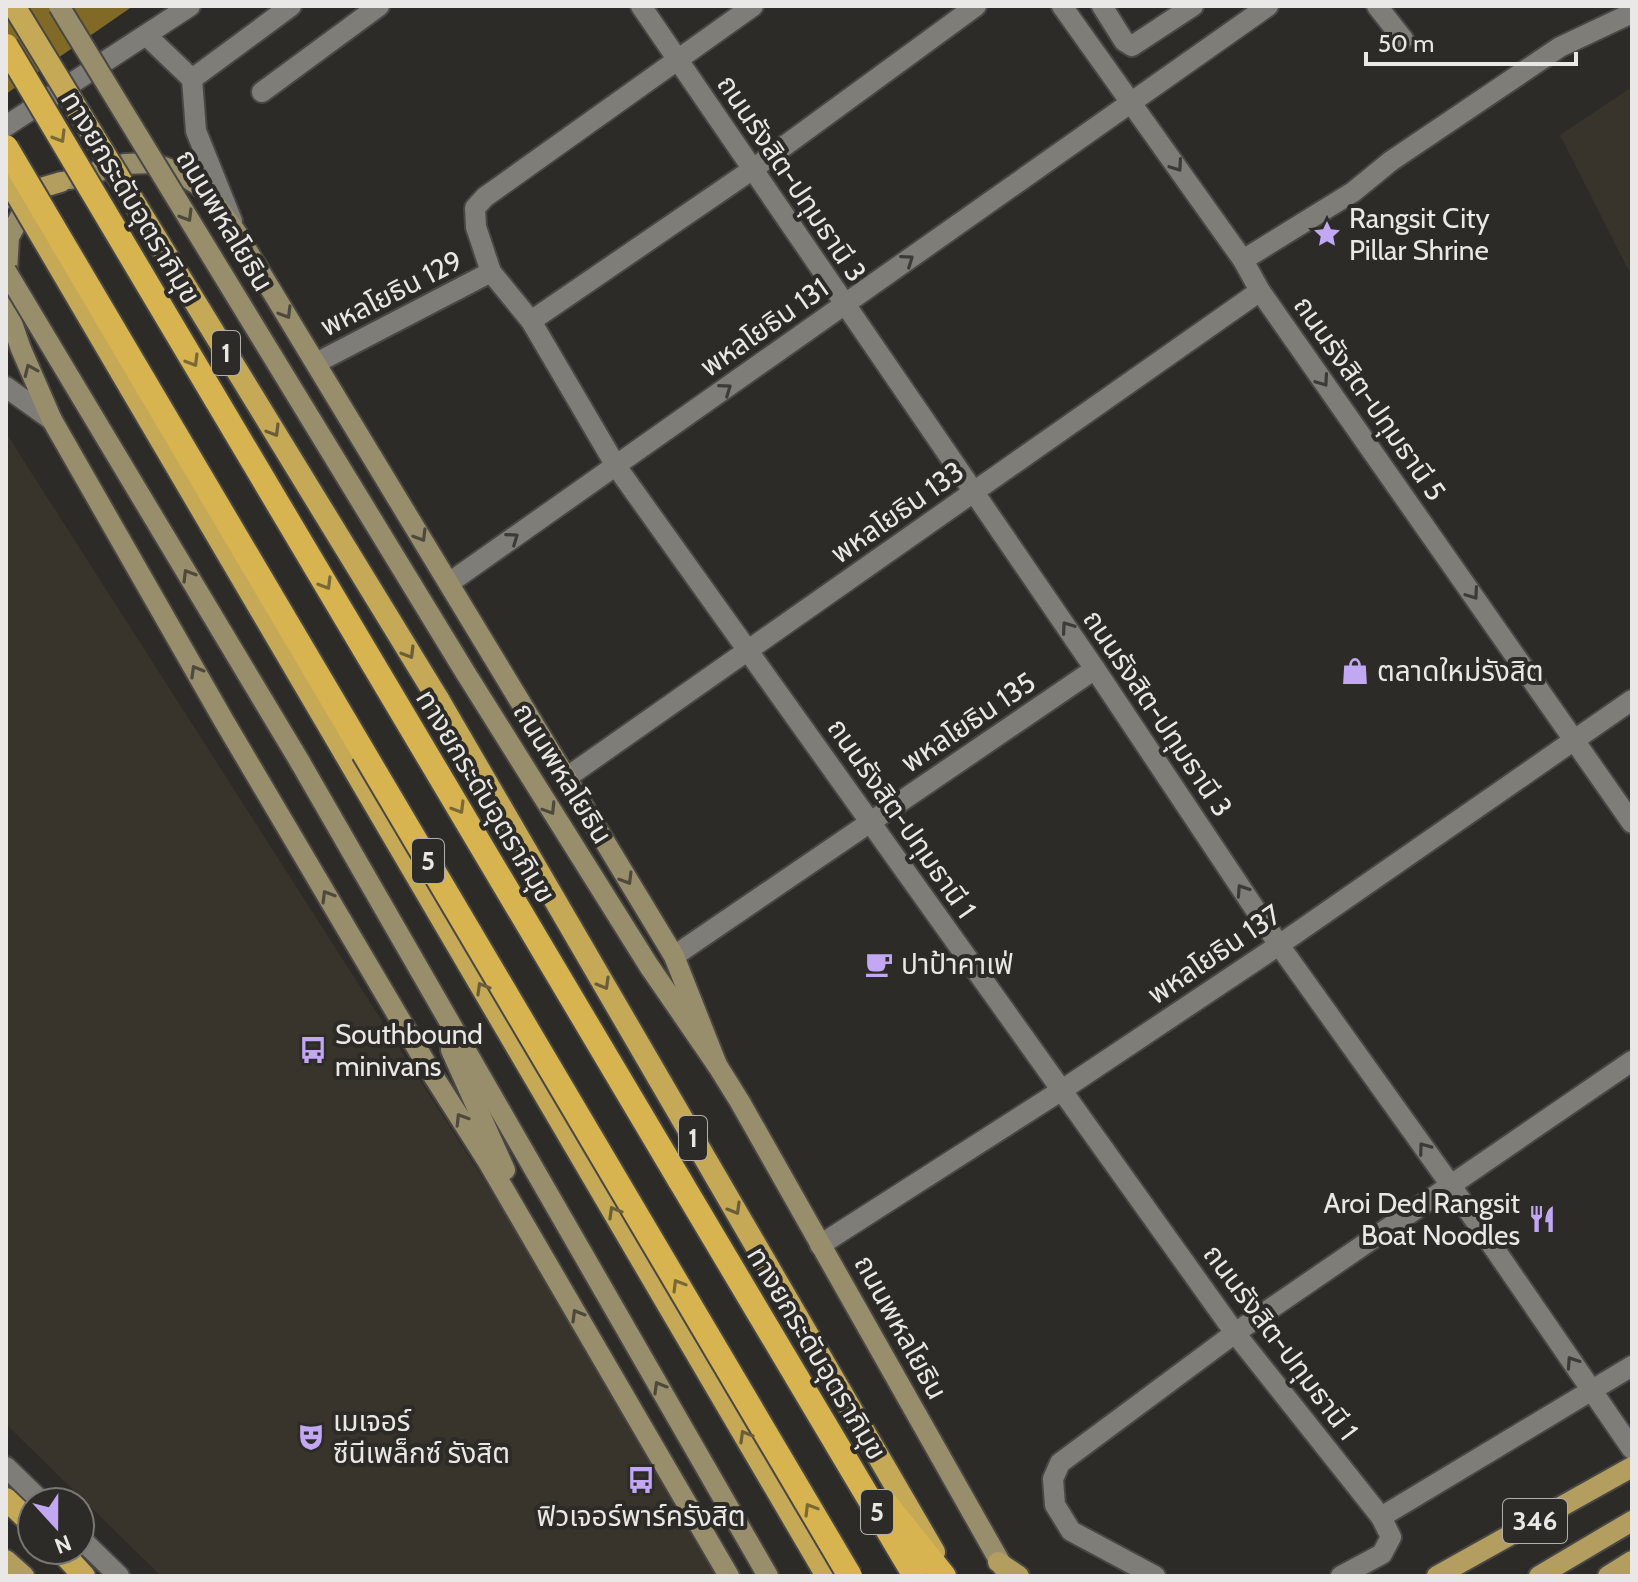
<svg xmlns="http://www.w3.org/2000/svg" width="1638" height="1582" viewBox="0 0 1638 1582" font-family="Cabin,'Noto Sans Thai',sans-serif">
  <rect width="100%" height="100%" fill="#2d2b27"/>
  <g fill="#38342b">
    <polygon points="1632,87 1632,277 1560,135"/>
    <polygon points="6,433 737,1576 161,1576 6,1424"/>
  </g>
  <polygon fill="#816a26" points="6,6 133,6 6,94"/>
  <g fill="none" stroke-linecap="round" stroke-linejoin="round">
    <g stroke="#484743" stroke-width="24">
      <g id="minor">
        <polyline points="641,6 1095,669 1279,945 1450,1184 1632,1449"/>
        <polyline points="753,6 485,197 475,208 476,227 491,272 531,321 616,466 1235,1333 1381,1517"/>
        <polyline points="1062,6 1243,260 1260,291 1632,823"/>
        <polyline points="1102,6 1124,41 1132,46 1193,6"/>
        <polyline points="1377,6 1403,39"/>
        <polyline points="146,35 192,79"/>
        <polyline points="262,92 379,6"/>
        <polyline points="6,126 190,6"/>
        <polyline points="232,221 196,131 192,79 291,6"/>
        <polyline points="1243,260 1353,192 1391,161 1560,47 1632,13"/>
        <polyline points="531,321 753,169 976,6"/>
        <polyline points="316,363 491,272"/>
        <polyline points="6,387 52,420"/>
        <polyline points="449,583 1268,6"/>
        <polyline points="566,778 1260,291"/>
        <polyline points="674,956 1095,669"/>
        <polyline points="820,1245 1062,1090 1279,945 1632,700"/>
        <polyline points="6,1467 42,1502"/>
        <polyline points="80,1538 119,1576"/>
        <polyline points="1155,1576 1071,1531 1055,1505 1053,1479 1060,1463 1235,1333 1632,1061"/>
        <polyline points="1341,1576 1382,1554 1391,1537 1381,1517 1632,1366"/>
      </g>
    </g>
    <g stroke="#484743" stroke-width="24">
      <g id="secondary">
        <polyline points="70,179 125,164 152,163 178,172 204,189 236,232 674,956 717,1065"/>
        <polyline points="37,202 21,215 9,237 6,290 11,320 21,349 52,420 224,721 434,1077 488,1162 729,1576"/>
        <polyline points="465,672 649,966 717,1065 740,1102 1008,1576"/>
        <polyline points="300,762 768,1576"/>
        <polyline points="451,1050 505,1170"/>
      </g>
    </g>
    <g stroke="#484743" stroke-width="24">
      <g id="primary">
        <polyline points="6,198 61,182"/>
        <polyline points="6,1560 24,1576"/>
        <polyline points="998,1562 1019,1576"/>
        <polyline points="1437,1576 1632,1467"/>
        <polyline points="1539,1576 1632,1521"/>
        <polyline points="1608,1576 1632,1561"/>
      </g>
    </g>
    <g stroke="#484743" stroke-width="26">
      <g id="trunk">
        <polyline points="438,699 934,1552"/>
        <polyline points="344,752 827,1576"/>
        <polyline points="6,1499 32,1524"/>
        <polyline points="60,1550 84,1576"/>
      </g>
    </g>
    <g stroke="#484743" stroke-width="28">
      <g id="motorway">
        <polyline points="679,1179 915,1576"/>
        <polyline points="887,1505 944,1576"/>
      </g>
    </g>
    <use href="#minor" stroke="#7e7d78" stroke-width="20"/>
    <use href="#secondary" stroke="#998e6c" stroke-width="20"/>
    <use href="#primary" stroke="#b39e5f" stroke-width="20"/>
    <use href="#trunk" stroke="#c5a957" stroke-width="22"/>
    <use href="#motorway" stroke="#d7b44f" stroke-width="24"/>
    <g stroke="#484743" stroke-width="24" stroke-linecap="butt">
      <g id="secondary-bridge">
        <polyline points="59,6 465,672"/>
        <polyline points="6,271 300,762"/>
      </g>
    </g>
    <g stroke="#484743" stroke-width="26" stroke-linecap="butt">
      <g id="trunk-bridge">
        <polyline points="14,6 438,699"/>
        <polyline points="6,176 344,752"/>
      </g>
    </g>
    <g stroke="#484743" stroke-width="28" stroke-linecap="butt">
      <g id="motorway-bridge">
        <polyline points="6,46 679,1179"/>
        <polyline points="6,147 850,1576"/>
      </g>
    </g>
    <use href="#secondary-bridge" stroke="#998e6c" stroke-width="20"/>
    <use href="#trunk-bridge" stroke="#c5a957" stroke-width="22"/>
    <use href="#motorway-bridge" stroke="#d7b44f" stroke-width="24"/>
  </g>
  <defs><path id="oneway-chevron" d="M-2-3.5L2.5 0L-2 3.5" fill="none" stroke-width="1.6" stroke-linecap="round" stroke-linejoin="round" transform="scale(2)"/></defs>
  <g stroke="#796939">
    <use href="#oneway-chevron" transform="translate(60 137) rotate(59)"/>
    <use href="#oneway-chevron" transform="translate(193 361) rotate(59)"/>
    <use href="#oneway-chevron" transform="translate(326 584) rotate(59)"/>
    <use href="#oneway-chevron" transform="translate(459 808) rotate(59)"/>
    <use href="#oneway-chevron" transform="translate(678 1285) rotate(-121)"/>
    <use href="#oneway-chevron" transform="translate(810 1509) rotate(-121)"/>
  </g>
  <g stroke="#3d3b37">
    <use href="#oneway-chevron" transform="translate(1177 166) rotate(55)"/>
    <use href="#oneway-chevron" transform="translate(908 260) rotate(-35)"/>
    <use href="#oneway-chevron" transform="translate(1323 381) rotate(55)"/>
    <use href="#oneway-chevron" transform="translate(726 389) rotate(-35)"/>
    <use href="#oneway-chevron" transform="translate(513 538) rotate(-35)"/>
    <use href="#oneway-chevron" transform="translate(1473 594) rotate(55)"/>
    <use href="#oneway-chevron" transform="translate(1067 627) rotate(-125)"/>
    <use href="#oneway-chevron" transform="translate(1242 890) rotate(-124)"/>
    <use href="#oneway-chevron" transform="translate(1424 1148) rotate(-126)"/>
    <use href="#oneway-chevron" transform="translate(1572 1362) rotate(-124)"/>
  </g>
  <g stroke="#4d493c">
    <use href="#oneway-chevron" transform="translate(187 216) rotate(59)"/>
    <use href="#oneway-chevron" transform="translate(286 313) rotate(59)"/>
    <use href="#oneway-chevron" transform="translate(30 370) rotate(-114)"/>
    <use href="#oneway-chevron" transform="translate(421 536) rotate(59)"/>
    <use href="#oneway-chevron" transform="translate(188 575) rotate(-121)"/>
    <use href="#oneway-chevron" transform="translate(196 671) rotate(-120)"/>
    <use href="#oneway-chevron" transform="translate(550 809) rotate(58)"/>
    <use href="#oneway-chevron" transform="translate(627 879) rotate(59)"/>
    <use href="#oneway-chevron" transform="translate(327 896) rotate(-121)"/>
    <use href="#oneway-chevron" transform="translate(461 1119) rotate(-122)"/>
    <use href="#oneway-chevron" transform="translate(577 1315) rotate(-120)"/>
    <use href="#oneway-chevron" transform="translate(659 1387) rotate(-120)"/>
  </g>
  <g stroke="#6a5d3a">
    <use href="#oneway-chevron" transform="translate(274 431) rotate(59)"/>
    <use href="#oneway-chevron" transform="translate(409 653) rotate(59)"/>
    <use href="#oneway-chevron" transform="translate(604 984) rotate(60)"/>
    <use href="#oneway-chevron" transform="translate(482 988) rotate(-120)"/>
    <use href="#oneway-chevron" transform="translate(735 1209) rotate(60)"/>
    <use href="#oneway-chevron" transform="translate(614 1212) rotate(-120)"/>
    <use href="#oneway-chevron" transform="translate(745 1436) rotate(-120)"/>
  </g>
  <defs>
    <g id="sight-bare" transform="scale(2.16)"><path d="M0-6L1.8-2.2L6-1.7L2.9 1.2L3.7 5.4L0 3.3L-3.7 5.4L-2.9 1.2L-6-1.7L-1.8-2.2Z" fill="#c2a8f3" stroke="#2d2b27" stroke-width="2.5" paint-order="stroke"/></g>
    <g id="shop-bare" transform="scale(2.16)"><path d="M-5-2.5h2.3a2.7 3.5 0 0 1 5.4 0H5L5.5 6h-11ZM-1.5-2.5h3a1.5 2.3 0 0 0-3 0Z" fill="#c2a8f3" stroke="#2d2b27" stroke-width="2.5" paint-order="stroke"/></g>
    <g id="cafe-bare" transform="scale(2.16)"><path d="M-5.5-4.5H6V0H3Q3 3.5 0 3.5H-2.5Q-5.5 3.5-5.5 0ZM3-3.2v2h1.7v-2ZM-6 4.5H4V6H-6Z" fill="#c2a8f3" stroke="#2d2b27" stroke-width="2.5" paint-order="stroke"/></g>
    <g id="bus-bare" transform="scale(2.16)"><path d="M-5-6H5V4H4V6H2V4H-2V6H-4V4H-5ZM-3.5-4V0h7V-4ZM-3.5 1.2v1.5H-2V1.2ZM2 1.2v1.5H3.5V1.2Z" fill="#c2a8f3" stroke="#2d2b27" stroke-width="2.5" paint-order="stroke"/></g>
    <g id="restaurant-bare" transform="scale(2.16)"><path d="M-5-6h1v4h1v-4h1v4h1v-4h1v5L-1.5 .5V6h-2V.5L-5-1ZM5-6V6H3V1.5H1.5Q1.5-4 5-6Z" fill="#c2a8f3" stroke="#2d2b27" stroke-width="2.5" paint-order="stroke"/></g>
    <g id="theatre-bare" transform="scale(2.16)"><path d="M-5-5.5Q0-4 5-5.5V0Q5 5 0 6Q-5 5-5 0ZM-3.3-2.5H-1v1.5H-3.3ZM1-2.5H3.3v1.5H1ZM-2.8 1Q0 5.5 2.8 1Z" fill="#c2a8f3" stroke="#2d2b27" stroke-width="2.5" paint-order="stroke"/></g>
  </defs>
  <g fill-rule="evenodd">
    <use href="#sight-bare" x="1327" y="234"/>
    <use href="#shop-bare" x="1355" y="671"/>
    <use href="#cafe-bare" x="879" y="964"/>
    <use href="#bus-bare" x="313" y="1050"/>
    <use href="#restaurant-bare" x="1542" y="1219"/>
    <use href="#theatre-bare" x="311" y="1437"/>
    <use href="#bus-bare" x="641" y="1480"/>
  </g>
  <g text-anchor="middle" stroke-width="8" stroke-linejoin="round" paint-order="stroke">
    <g fill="#2d2b27" stroke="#b1afad" stroke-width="2">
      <rect x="212" y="331" width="28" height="44" rx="6"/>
      <rect x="412" y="839" width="32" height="44" rx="6"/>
      <rect x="679" y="1116" width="28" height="44" rx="6"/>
      <rect x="861" y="1490" width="32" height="44" rx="6"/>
      <rect x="1503" y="1499" width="64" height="44" rx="6"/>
    </g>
    <g font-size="26" font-weight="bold" fill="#e9e8e6">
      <text x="226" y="362">1</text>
      <text x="428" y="870">5</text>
      <text x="693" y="1147">1</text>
      <text x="877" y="1521">5</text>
      <text x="1535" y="1530">346</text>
    </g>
    <g font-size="28" fill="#e9e8e6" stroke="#2d2b27">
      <text transform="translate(792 178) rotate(56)" y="10">ถนนรังสิต-ปทุมธานี 3</text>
      <text transform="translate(131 197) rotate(59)" y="10">ทางยกระดับอุตราภิมุข</text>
      <text transform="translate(225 220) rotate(59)" y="10">ถนนพหลโยธิน</text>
      <text transform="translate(391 293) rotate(-27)" y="10">พหลโยธิน 129</text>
      <text transform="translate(764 327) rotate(-35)" y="10">พหลโยธิน 131</text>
      <text transform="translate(1370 398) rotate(55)" y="10">ถนนรังสิต-ปทุมธานี 5</text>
      <text transform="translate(897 512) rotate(-35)" y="10">พหลโยธิน 133</text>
      <text transform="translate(1158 713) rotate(56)" y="10">ถนนรังสิต-ปทุมธานี 3</text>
      <text transform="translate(968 722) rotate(-34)" y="10">พหลโยธิน 135</text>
      <text transform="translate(563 773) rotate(58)" y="10">ถนนพหลโยธิน</text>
      <text transform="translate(486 796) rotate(59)" y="10">ทางยกระดับอุตราภิมุข</text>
      <text transform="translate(902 818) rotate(55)" y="10">ถนนรังสิต-ปทุมธานี 1</text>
      <text transform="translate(1214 954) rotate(-34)" y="10">พหลโยธิน 137</text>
      <text transform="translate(901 1327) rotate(61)" y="10">ถนนพหลโยธิน</text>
      <text transform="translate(1281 1342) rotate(53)" y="10">ถนนรังสิต-ปทุมธานี 1</text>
      <text transform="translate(817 1353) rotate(59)" y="10">ทางยกระดับอุตราภิมุข</text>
    </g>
    <g font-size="28" fill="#e9e8e6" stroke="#2d2b27" text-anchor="start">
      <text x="1349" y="228">Rangsit City<tspan x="1349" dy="32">Pillar Shrine</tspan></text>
      <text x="1377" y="681">ตลาดใหม่รังสิต</text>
      <text x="901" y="974">ปาป้าคาเฟ่</text>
      <text x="335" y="1044">Southbound<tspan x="335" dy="32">minivans</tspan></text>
      <text x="1520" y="1213" text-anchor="end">Aroi Ded Rangsit<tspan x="1520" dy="32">Boat Noodles</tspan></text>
      <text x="333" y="1431">เมเจอร์<tspan x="333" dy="32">ซีนีเพล็กซ์ รังสิต</tspan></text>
      <text x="641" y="1526" text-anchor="middle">ฟิวเจอร์พาร์ครังสิต</text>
    </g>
  </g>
  <rect width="1638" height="1582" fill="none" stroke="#e9e8e6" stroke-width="16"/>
  <g transform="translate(56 1526) rotate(159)"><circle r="38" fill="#2d2b27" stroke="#787773" stroke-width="2"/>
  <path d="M0-6L14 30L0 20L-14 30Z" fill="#c2a8f3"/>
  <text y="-12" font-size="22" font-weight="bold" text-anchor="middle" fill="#e9e8e6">N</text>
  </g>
  <path d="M1366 52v12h210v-12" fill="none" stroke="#e9e8e6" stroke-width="4"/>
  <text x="1378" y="52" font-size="24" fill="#e9e8e6" stroke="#2d2b27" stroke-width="6" paint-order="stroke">50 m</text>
</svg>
